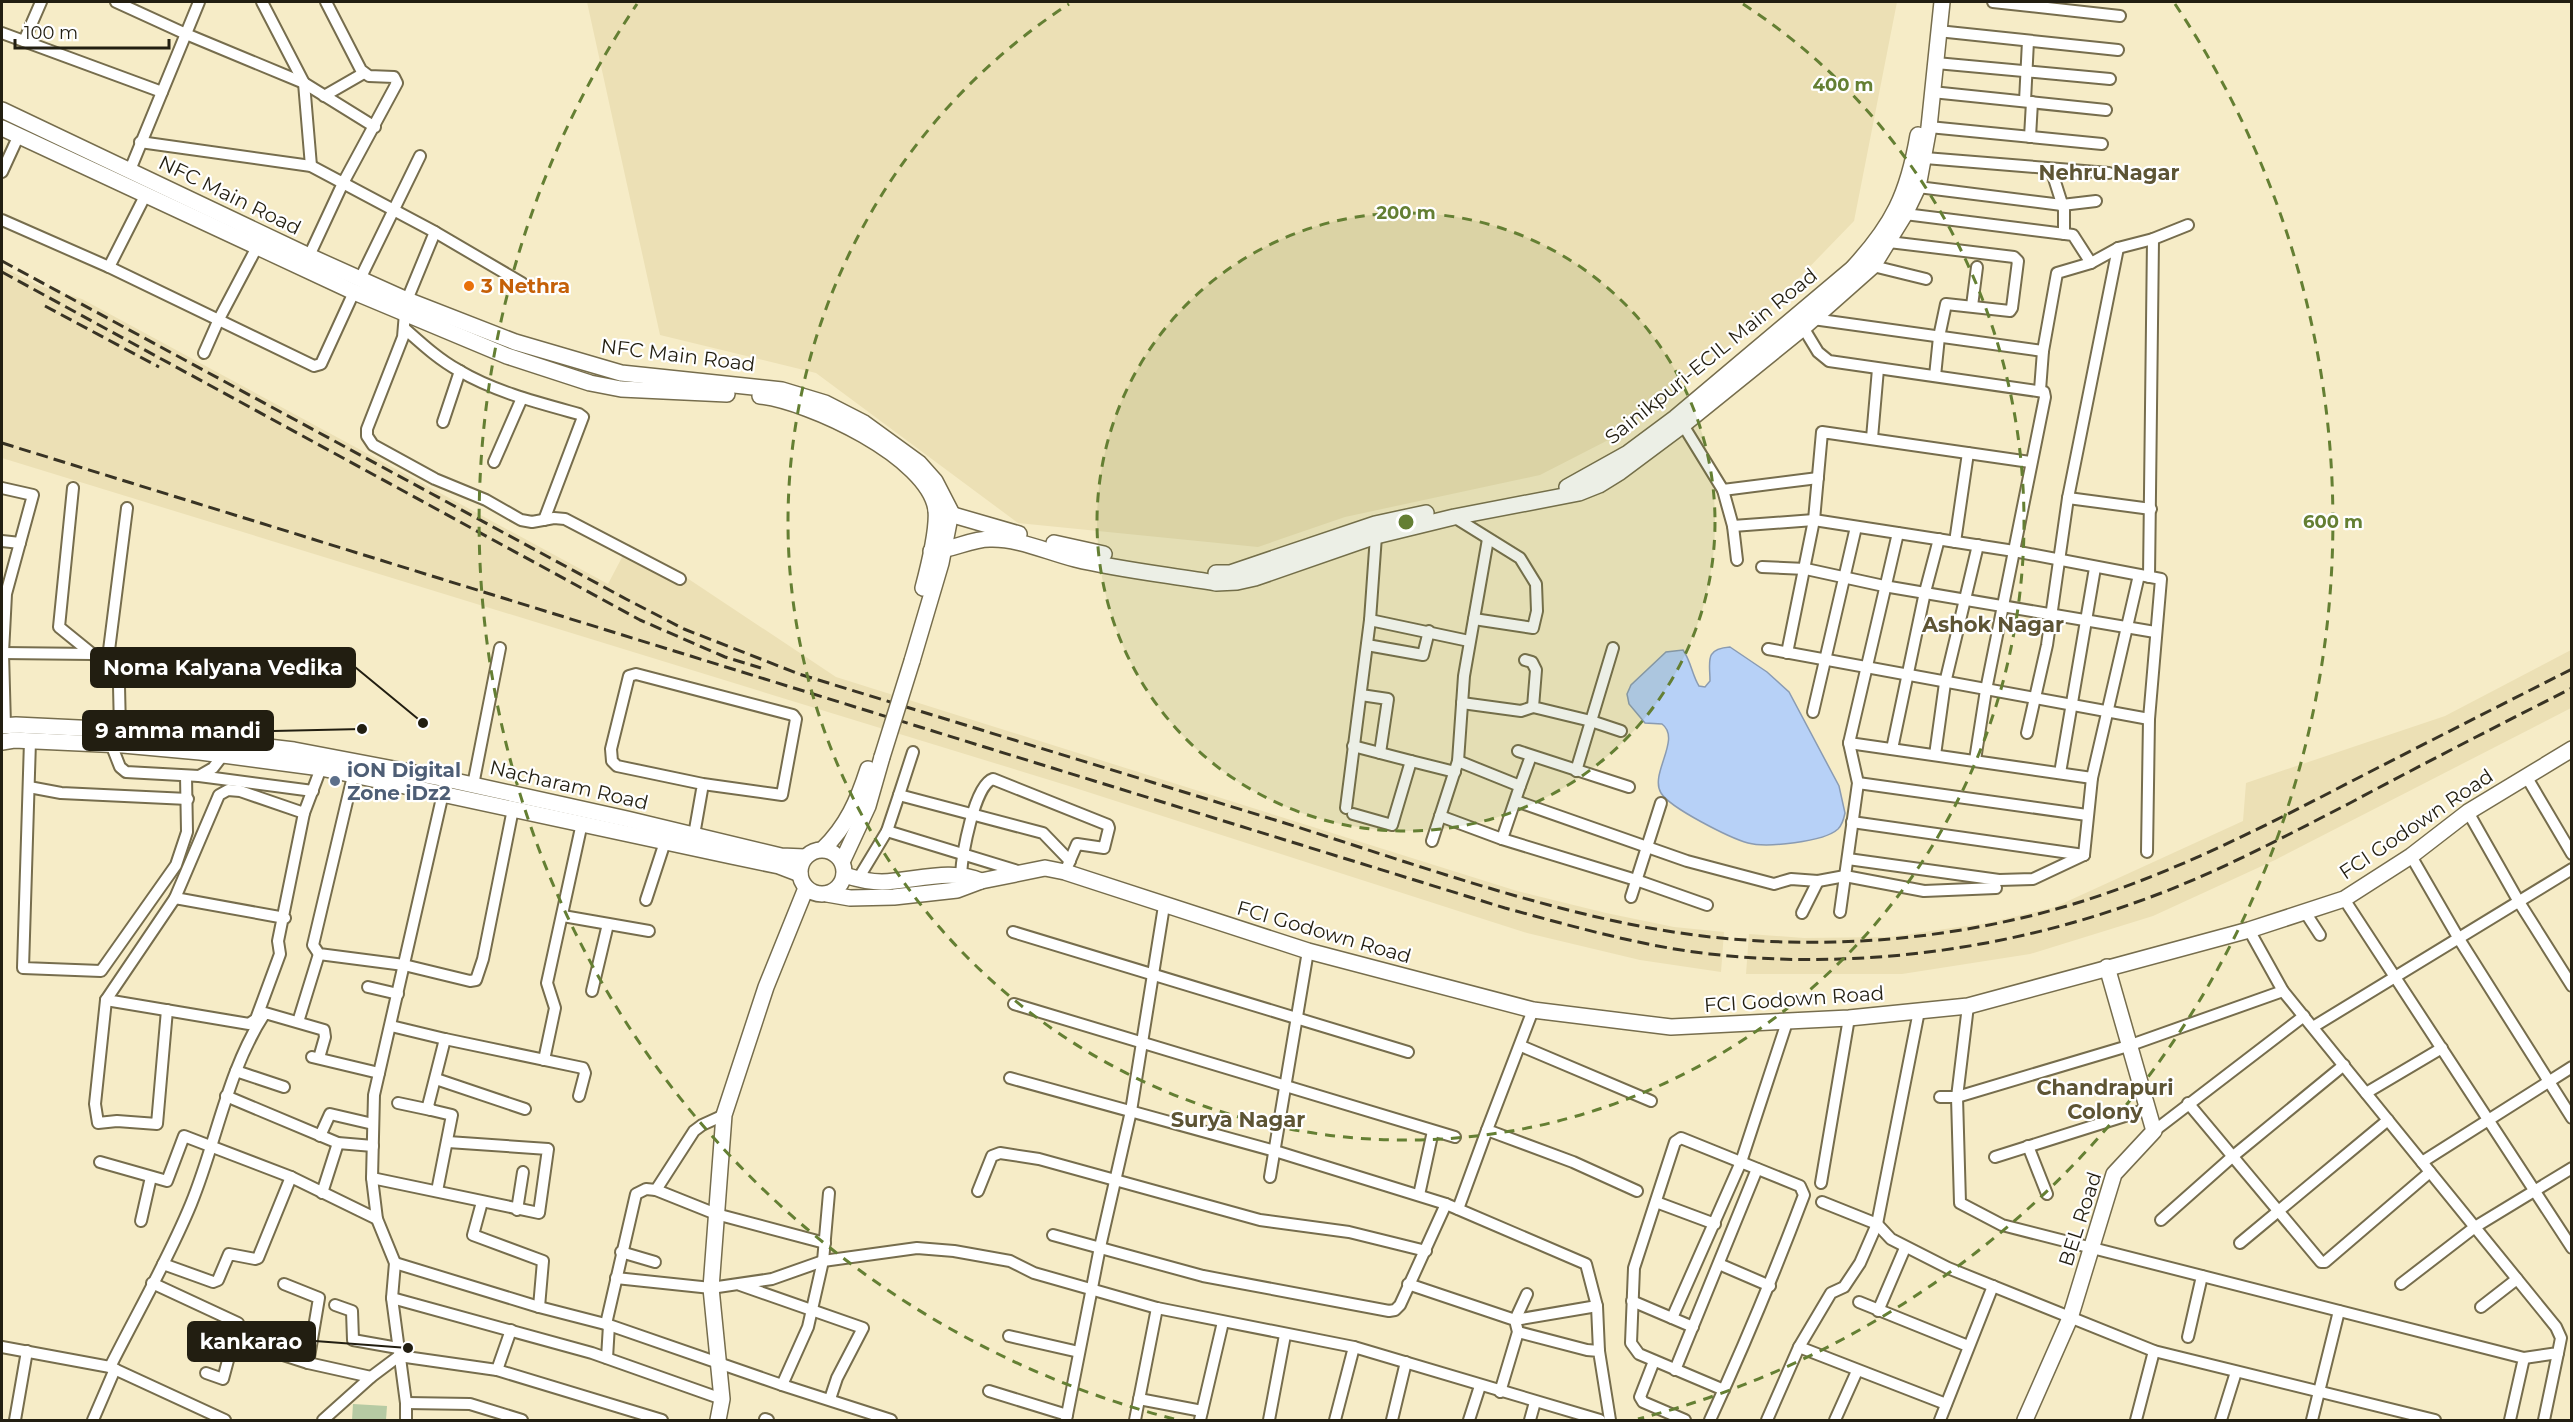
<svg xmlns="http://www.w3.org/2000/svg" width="2573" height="1422" viewBox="0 0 2573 1422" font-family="Montserrat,sans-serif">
  <rect width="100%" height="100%" fill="#f6ecc7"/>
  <g fill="#ece0b5">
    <polygon points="587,2 1897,2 1854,221 1732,347 1620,434 1540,475 1345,517 1258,547 1018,523 816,373 660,335"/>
    <polygon points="2,267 40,286 82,299 608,584 629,544 690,580 836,677 1517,891 1606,913 1674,927 1724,932 1721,972 1640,960 1527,933 1069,786 2,458"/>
    <polygon points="2571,650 2571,708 2275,860 2153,916 2030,954 1902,974 1746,974 1749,934 1804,938 1889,937 1987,923 2055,907 2243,821 2246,783 2445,716"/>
  </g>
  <polygon fill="#b6caa3" points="353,1404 387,1406 386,1420 352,1420"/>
  <path fill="#b7d1f7" stroke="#8a9bb2" stroke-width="1.5" d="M 1730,647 L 1767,672 L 1789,692 L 1839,786 L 1845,813 C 1844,818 1842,825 1838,829 C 1824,842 1766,848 1748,843 C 1730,838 1670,808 1661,793 C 1649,774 1682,739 1662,724 L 1645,723 L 1629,704 L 1627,694 L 1631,685 L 1666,652 L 1683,650 C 1691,661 1692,675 1699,686 L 1705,687 L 1710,681 C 1710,661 1704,649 1730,647 Z"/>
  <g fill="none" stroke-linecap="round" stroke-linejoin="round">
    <g stroke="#766d4d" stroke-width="14">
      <g id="street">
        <polyline points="116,2 186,34 304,83 375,127"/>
        <polyline points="262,2 304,83 311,166"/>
        <polyline points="1993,2 2120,16"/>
        <polyline points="1938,31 2118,50"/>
        <polyline points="2,33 162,92"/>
        <polyline points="24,41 41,2"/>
        <polyline points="1936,63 2110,79"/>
        <polyline points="1932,92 2106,110"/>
        <polyline points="324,96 364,73"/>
        <polyline points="2025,101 2028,41"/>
        <polyline points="1929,127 2102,144"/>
        <polyline points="2030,137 2032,102"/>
        <polyline points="140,142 311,166 435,232 522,283"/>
        <polyline points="1925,158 2109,173"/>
        <polyline points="2051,169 2064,210 2064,234"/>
        <polyline points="130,170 199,2"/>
        <polyline points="2,172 19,135"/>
        <polyline points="1918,187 2062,205 2096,201"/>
        <polyline points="1905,214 2073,235 2091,263"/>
        <polyline points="2,220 109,267 314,366 321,364 354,292"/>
        <polyline points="1889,242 2014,257 2018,261 2012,308 2010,311 1946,304 1939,337 1935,376"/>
        <polyline points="309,256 343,183 397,83 394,77 369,76 361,70 326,2"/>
        <polyline points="1873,266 1926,279"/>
        <polyline points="109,267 146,194"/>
        <polyline points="360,279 420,156"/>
        <polyline points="407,300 435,232"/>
        <polyline points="1972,306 1977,267"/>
        <polyline points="405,313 403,337 367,429 367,436 373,445 435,479 486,500 521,520 532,522 554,518 565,519 680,579"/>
        <polyline points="1813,319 2043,351"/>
        <polyline points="1801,324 1818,352 1829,361 2044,392 2045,397 1986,690 1975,760"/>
        <path d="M 404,328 C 421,343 438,359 458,370 C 495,392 539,403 579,414 L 583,417 L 544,520"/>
        <polyline points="204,353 219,319 257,247"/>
        <polyline points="2040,390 2043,351 2057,273 2091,263 2118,248 2153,239 2188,225"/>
        <polyline points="443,422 460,371"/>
        <polyline points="1683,425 1723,490 1733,526 1737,560"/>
        <polyline points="1872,438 1878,369"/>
        <polyline points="494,462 522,398"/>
        <polyline points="2,488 33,495 6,594 3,653 5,726"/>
        <polyline points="73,488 59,627 107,666 119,686 120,730"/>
        <polyline points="1723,490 1818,478"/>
        <polyline points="2068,498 2151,509"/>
        <polyline points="1454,517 1520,558 1536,584 1537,611 1533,628 1474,619"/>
        <polyline points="1733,526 1814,520 2014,551 2161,579 2149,719 2147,852"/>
        <polyline points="2,541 20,543"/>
        <polyline points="1955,542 1968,453"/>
        <polyline points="1762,567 1806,569 1884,586 2155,632"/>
        <polyline points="2149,577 2153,239"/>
        <polyline points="1370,620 1469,641"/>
        <polyline points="1367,645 1423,655 1429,631"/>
        <polyline points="1768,649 2149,719"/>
        <polyline points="2,653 93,654"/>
        <polyline points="1787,653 1814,520 1822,432 2030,462"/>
        <polyline points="1525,660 1532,662 1536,670 1533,707 1591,721 1621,731"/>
        <polyline points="107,666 127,508"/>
        <polyline points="1361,695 1388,699 1380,753"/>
        <polyline points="1462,703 1521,711 1533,707"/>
        <polyline points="1813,712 1856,527"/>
        <polyline points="2027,733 2047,645 2068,498 2118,248"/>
        <polyline points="30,741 23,968 101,971 106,964 176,865 187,832 186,776"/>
        <polyline points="1849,743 2092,778"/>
        <polyline points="111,744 120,767 126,772 199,776 213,768 223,755"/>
        <polyline points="1892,749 1925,592 1939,539"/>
        <polyline points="1518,751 1629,787"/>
        <polyline points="1935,755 1945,683 1978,545"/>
        <polyline points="1411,761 1455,772"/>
        <polyline points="1458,761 1520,786 1502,839 1636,880 1707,905"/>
        <polyline points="1576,771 1613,648"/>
        <polyline points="2060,773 2095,568"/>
        <polyline points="199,776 313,791"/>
        <polyline points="353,776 313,945 319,954 404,965 470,981 476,980 483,959 513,809"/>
        <polyline points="2526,776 2572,854"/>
        <polyline points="1858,783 2087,815"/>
        <polyline points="473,785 500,648"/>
        <polyline points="1520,786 1531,756"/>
        <polyline points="29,787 61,793 188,799"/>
        <polyline points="899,795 913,752"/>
        <polyline points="1516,801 1687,861 1774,884 1791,879 1818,881 1845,876 1924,891 1996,888"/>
        <polyline points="1346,808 1370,620 1376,536"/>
        <polyline points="2468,812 2519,902 2572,986"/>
        <polyline points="1353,814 1392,825 1411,761 1353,746"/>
        <polyline points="1440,816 1502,839"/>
        <polyline points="1852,822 2084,855"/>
        <polyline points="887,831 1021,872"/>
        <polyline points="694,835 703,784 617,766 612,761 611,749 629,676 636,674 793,715 796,719 782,795 703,784"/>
        <polyline points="1432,841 1458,761 1464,676 1488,539"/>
        <polyline points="2084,855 2092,778 2139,575"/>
        <polyline points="2411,856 2459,939 2572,1118"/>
        <polyline points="1848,859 1999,880 2033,879 2084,855"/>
        <path d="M 961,875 C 962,856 974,785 993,779 L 1108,825 L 1109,828 L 1104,848 L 1077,844 L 1065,872"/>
        <polyline points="858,879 887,831 899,795 1043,833 1070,861"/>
        <polyline points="1631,897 1661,803"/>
        <polyline points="175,898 219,795 228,790 240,791 304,813"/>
        <polyline points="2344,899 2572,1248"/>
        <polyline points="646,900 665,842"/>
        <polyline points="1840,912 1858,783 1849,743 1898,533"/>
        <polyline points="2305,912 2320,935"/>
        <polyline points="1802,913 1818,881"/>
        <polyline points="563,916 649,931"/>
        <polyline points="285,918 175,898 106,1000 249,1024 256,1019 280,954 278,941 304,813 321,768"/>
        <polyline points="2249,930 2283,991 2556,1327 2561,1338 2558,1353 2524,1358"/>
        <polyline points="1013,932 1408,1052"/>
        <polyline points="368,987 398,994"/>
        <polyline points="592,991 608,924"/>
        <polyline points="106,1000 95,1104 98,1123 117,1121 157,1124 167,1010"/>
        <polyline points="1014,1004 1455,1137"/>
        <polyline points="1968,1006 1957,1097 1960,1203 2002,1225 2524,1358 2510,1420"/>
        <polyline points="1533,1010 1487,1130 1573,1162 1637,1191"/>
        <polyline points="298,1022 319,954"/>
        <polyline points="391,1026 445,1039"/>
        <polyline points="2313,1027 2572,869"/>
        <polyline points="1521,1046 1651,1101"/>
        <polyline points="312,1057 379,1073"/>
        <polyline points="544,1060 555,1008 547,983 582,823"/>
        <polyline points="236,1071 284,1087"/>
        <polyline points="1010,1078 1275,1151 1446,1204 1586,1264 1597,1306 1599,1351"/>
        <polyline points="436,1079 525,1109"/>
        <polyline points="2366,1093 2442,1048"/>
        <polyline points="226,1096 338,1143 373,1146"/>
        <polyline points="1940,1097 1957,1097 2128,1046 2283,991"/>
        <polyline points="398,1103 431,1110"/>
        <polyline points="2188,1103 2321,1262 2325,1262 2430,1172"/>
        <polyline points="2154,1131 2304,1016"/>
        <polyline points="320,1136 330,1114 373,1124"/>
        <polyline points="2028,1146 2047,1194"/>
        <polyline points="1995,1157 2147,1109"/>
        <polyline points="100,1162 167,1181 184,1136 291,1177 377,1219"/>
        <polyline points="2422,1162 2572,1067"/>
        <polyline points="1270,1177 1308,951"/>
        <polyline points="372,1178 539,1213 548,1149 448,1142"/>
        <polyline points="1821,1183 1849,1018"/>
        <polyline points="656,1190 694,1131 702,1125 724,1115"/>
        <polyline points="437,1191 452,1115 431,1110 428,1106 445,1039 583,1068 585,1073 579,1096"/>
        <polyline points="978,1191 992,1156 1000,1153 1039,1159 1260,1220 1349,1232 1426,1251"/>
        <polyline points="322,1193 338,1143"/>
        <polyline points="1419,1195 1433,1131"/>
        <polyline points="482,1202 473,1235 543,1261 539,1307"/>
        <polyline points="1656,1202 1715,1224"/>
        <polyline points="1822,1202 1877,1224 1891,1239 1948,1268 2154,1351 2435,1420"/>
        <polyline points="1458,1209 1487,1130"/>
        <polyline points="517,1210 523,1172"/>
        <polyline points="2161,1220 2232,1157 2344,1065"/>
        <polyline points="141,1221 151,1177"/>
        <polyline points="1053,1235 1203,1276 1389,1311 1395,1310 1400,1305 1446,1204"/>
        <polyline points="2240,1243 2388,1120"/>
        <polyline points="621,1252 655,1262"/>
        <polyline points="395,1263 539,1307 609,1325 782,1385 891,1420"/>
        <polyline points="163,1264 213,1282 218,1280 229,1254 255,1259 258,1258 291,1177"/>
        <polyline points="1719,1264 1770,1286"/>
        <polyline points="616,1278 711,1288 772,1279 823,1261 917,1248 954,1251 1010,1261 1034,1273 1157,1308 1354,1347 1600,1420"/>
        <polyline points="152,1283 238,1323 223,1379 206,1373"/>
        <polyline points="284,1284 319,1298 308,1363"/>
        <polyline points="1408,1284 1515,1320 1518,1332 1500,1392"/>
        <polyline points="2401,1284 2475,1227 2572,1168"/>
        <polyline points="740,1285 863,1328 837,1378 830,1399"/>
        <polyline points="392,1298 592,1353 722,1399"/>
        <polyline points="1632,1301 1693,1327"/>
        <polyline points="1859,1302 1968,1346"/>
        <polyline points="335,1305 352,1311 353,1340 398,1348"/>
        <polyline points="2481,1307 2517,1279"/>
        <polyline points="1878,1311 1905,1248"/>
        <polyline points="1672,1318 1741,1162 1787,1022"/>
        <polyline points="1515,1320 1597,1306"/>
        <polyline points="1515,1320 1527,1294"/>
        <polyline points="606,1324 636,1194 646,1189 656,1190 716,1214 825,1243"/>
        <polyline points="1518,1332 1587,1350 1599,1351 1610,1420"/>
        <polyline points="1009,1336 1079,1352"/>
        <polyline points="2188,1337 2202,1276"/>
        <polyline points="233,1339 308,1363 371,1377"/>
        <polyline points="2,1347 110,1367 225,1420"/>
        <polyline points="1799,1347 1831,1293 1844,1287 1860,1263 1877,1224 1919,1011"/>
        <polyline points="607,1358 609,1325"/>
        <polyline points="1654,1361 1640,1397 1643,1402 1685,1420"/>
        <path d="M 110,1367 C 137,1313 168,1260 191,1204 C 217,1141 227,1071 265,1013 L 324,1030 L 325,1037 L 319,1058"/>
        <polyline points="497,1370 511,1330"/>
        <polyline points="1675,1370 1757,1169"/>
        <polyline points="782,1385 808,1327 823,1261 829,1193"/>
        <polyline points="989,1391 1067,1415"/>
        <polyline points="1139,1399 1202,1411"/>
        <polyline points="406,1403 470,1404 522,1420"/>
        <polyline points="765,1419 768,1420"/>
        <polyline points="15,1420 27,1351"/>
        <polyline points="93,1420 115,1369"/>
        <polyline points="323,1420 371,1377 399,1356 497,1370 662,1420"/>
        <polyline points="406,1420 406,1403 392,1298 395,1263 377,1219 372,1178 374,1095 444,789"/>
        <polyline points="1066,1420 1100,1247 1131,1111 1164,906"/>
        <polyline points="1135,1420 1157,1308"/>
        <polyline points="1200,1420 1223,1322"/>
        <polyline points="1269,1420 1285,1335"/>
        <polyline points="1335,1420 1354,1347"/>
        <polyline points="1392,1420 1406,1362"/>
        <polyline points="1469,1420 1480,1386"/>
        <polyline points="1530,1420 1535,1402"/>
        <path d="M 1710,1420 C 1744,1346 1775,1272 1804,1195 L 1800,1186 L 1681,1138 L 1675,1142 L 1634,1268 L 1631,1343 L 1639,1354 L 1724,1390"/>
        <polyline points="1767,1420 1799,1347 1946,1404"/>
        <polyline points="1835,1420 1857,1371"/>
        <polyline points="1940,1420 1993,1286"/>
        <polyline points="2136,1420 2154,1351"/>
        <polyline points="2221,1420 2236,1372"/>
        <polyline points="2312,1420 2339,1311"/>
        <polyline points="2544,1420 2558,1353"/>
      </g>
    </g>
    <g stroke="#766d4d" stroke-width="18">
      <g id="secondary">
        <polyline points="2,110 309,256 407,300 515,342 621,373 782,390 825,403 864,423 919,463 935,481 951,512 941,563 912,661"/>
        <polyline points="2,128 354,292 507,356 590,383 621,389 727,394"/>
        <path d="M 760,396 C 808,401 929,457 936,510 C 938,530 928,569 923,588"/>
        <path d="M 1567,487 L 1628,453 L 1675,418 L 1852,269 C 1893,225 1908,194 1918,135"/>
        <polyline points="936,510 1019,534"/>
        <polyline points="1054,543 1104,554"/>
        <path d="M 931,551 C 952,551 969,539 990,539 C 1018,538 1047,552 1075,559 C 1120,570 1169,575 1216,583 L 1237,582 L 1255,578 L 1376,536 L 1454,517 L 1579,493 L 1599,485 L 1620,472 L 1683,425 L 1803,328 L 1873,266 L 1905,214 L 1918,187 L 1929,127 L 1942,2"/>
        <polyline points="1216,573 1230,573 1375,524 1426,513"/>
        <polyline points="2,726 16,725 120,730 294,750 446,779 627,819 781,856 805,857"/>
        <polyline points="2,742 14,740 123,745 200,752 321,768 731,856 779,866 800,874"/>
        <path d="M 823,849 C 847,826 858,800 868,769"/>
        <circle cx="822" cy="872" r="22"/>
        <polyline points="842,862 868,806 882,757"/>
        <path d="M 844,875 C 857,879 869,882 882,882 C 914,881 951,868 981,881"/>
        <polyline points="827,894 850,898 894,897 957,890 981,881 1045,868 1065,872 1308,951 1533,1010 1671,1027 1849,1018 1968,1006 2249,930 2344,899 2411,856 2468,812 2572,749"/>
        <polyline points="718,1420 722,1399 711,1288 724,1115 766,987 806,888"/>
        <polyline points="2025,1420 2070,1318 2114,1174 2154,1131 2107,967"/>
      </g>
    </g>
    <use href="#street" stroke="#fff" stroke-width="10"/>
    <use href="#secondary" stroke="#fff" stroke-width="15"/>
    <g stroke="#383324" stroke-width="3" stroke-dasharray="12 6" stroke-linecap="butt">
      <path d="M 2,261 L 626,599 L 684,629 L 799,674 C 958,723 1116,771 1275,820 C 1397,858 1519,903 1644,927 C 1766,950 1896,947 2017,919 C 2137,892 2246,836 2354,780 C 2426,743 2499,706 2572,669"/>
      <polyline points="2,272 640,620 725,657 761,668"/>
      <polyline points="45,306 159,367"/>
      <path d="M 2,443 L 1505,908 C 1572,926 1640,946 1710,954 C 1851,970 2000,951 2134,903 C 2209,877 2280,839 2350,803 C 2423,764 2497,726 2572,688"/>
    </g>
    <g stroke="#766d4d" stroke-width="18" stroke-linecap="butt">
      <polyline id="secondary-bridge" points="882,757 912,661"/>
    </g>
    <use href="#secondary-bridge" stroke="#fff" stroke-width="15"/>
  </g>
  <circle cx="1406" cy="522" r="309" fill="#647f33" fill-opacity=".12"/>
  <g fill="none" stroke="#647f33" stroke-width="3" stroke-dasharray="10 8">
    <circle cx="1406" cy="522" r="309"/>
    <path d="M1743 4A618 618 0 1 1 1069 4"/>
    <path d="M1174 1419A927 927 0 0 1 637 4M2175 4A927 927 0 0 1 1638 1419"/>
  </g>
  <circle fill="#e8710a" stroke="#fff" stroke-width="2" cx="469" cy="286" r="6"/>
  <circle fill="#5c6f8a" stroke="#fff" stroke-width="2" cx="335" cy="781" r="6"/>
  <g text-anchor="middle" stroke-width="4.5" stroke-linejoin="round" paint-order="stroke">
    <g font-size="20" fill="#221e11" stroke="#fff">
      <text transform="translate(230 195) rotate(26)" y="7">NFC Main Road</text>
      <text transform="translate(678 355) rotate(7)" y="7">NFC Main Road</text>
      <text transform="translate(1711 356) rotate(-39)" y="7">Sainikpuri-ECIL Main Road</text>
      <text transform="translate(569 785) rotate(13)" y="7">Nacharam Road</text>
      <text transform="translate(2416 824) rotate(-34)" y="7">FCI Godown Road</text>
      <text transform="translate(1324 932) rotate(16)" y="7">FCI Godown Road</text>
      <text transform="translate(1794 999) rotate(-4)" y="7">FCI Godown Road</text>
      <text transform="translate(2080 1219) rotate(-72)" y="7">BEL Road</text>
    </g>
    <g font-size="20" font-weight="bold" fill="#c56008" stroke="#fff" text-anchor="start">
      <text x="481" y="293">3 Nethra</text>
    </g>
    <g font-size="20" font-weight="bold" fill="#4e5e75" stroke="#fff" text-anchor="start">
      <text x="347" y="777">iON Digital<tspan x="347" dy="23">Zone iDz2</tspan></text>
    </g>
    <g font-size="21" font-weight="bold" fill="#5d5434" stroke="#fff">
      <text x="2109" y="180">Nehru Nagar</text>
      <text x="1993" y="632">Ashok Nagar</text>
      <text x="2105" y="1095">Chandrapuri<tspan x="2105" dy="24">Colony</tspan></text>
      <text x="1238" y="1127">Surya Nagar</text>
    </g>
  </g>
  <circle cx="1406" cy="522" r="9" fill="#647f33" stroke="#fff" stroke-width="3"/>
  <g font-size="18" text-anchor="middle" font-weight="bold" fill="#647f33" stroke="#fff" stroke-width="4.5" stroke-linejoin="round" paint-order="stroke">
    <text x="1843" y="91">400 m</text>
    <text x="1406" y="219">200 m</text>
    <text x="2333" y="528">600 m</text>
  </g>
  <path fill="none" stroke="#221e11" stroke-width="2" d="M423 723L355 667M362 729L273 731M408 1348L315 1341"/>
  <g fill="#221e11" stroke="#fff" stroke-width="2">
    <circle cx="423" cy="723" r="6"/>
    <circle cx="362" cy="729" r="6"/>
    <circle cx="408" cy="1348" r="6"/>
  </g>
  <g fill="#221e11" stroke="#221e11" stroke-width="2">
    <rect x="91" y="648" width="264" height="39" rx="6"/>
    <rect x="83" y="711" width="190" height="39" rx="6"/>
    <rect x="188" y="1322" width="127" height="39" rx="6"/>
  </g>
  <g font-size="21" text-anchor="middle" font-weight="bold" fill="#fff">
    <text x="223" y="675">Noma Kalyana Vedika</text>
    <text x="178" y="738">9 amma mandi</text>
    <text x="251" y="1349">kankarao</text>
  </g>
  <rect width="2573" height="1422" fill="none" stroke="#221e11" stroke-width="6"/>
  <path d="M15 39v9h154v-9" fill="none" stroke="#221e11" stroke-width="3"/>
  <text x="24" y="39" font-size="18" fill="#221e11" stroke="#ffffff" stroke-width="4.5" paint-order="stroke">100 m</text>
</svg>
